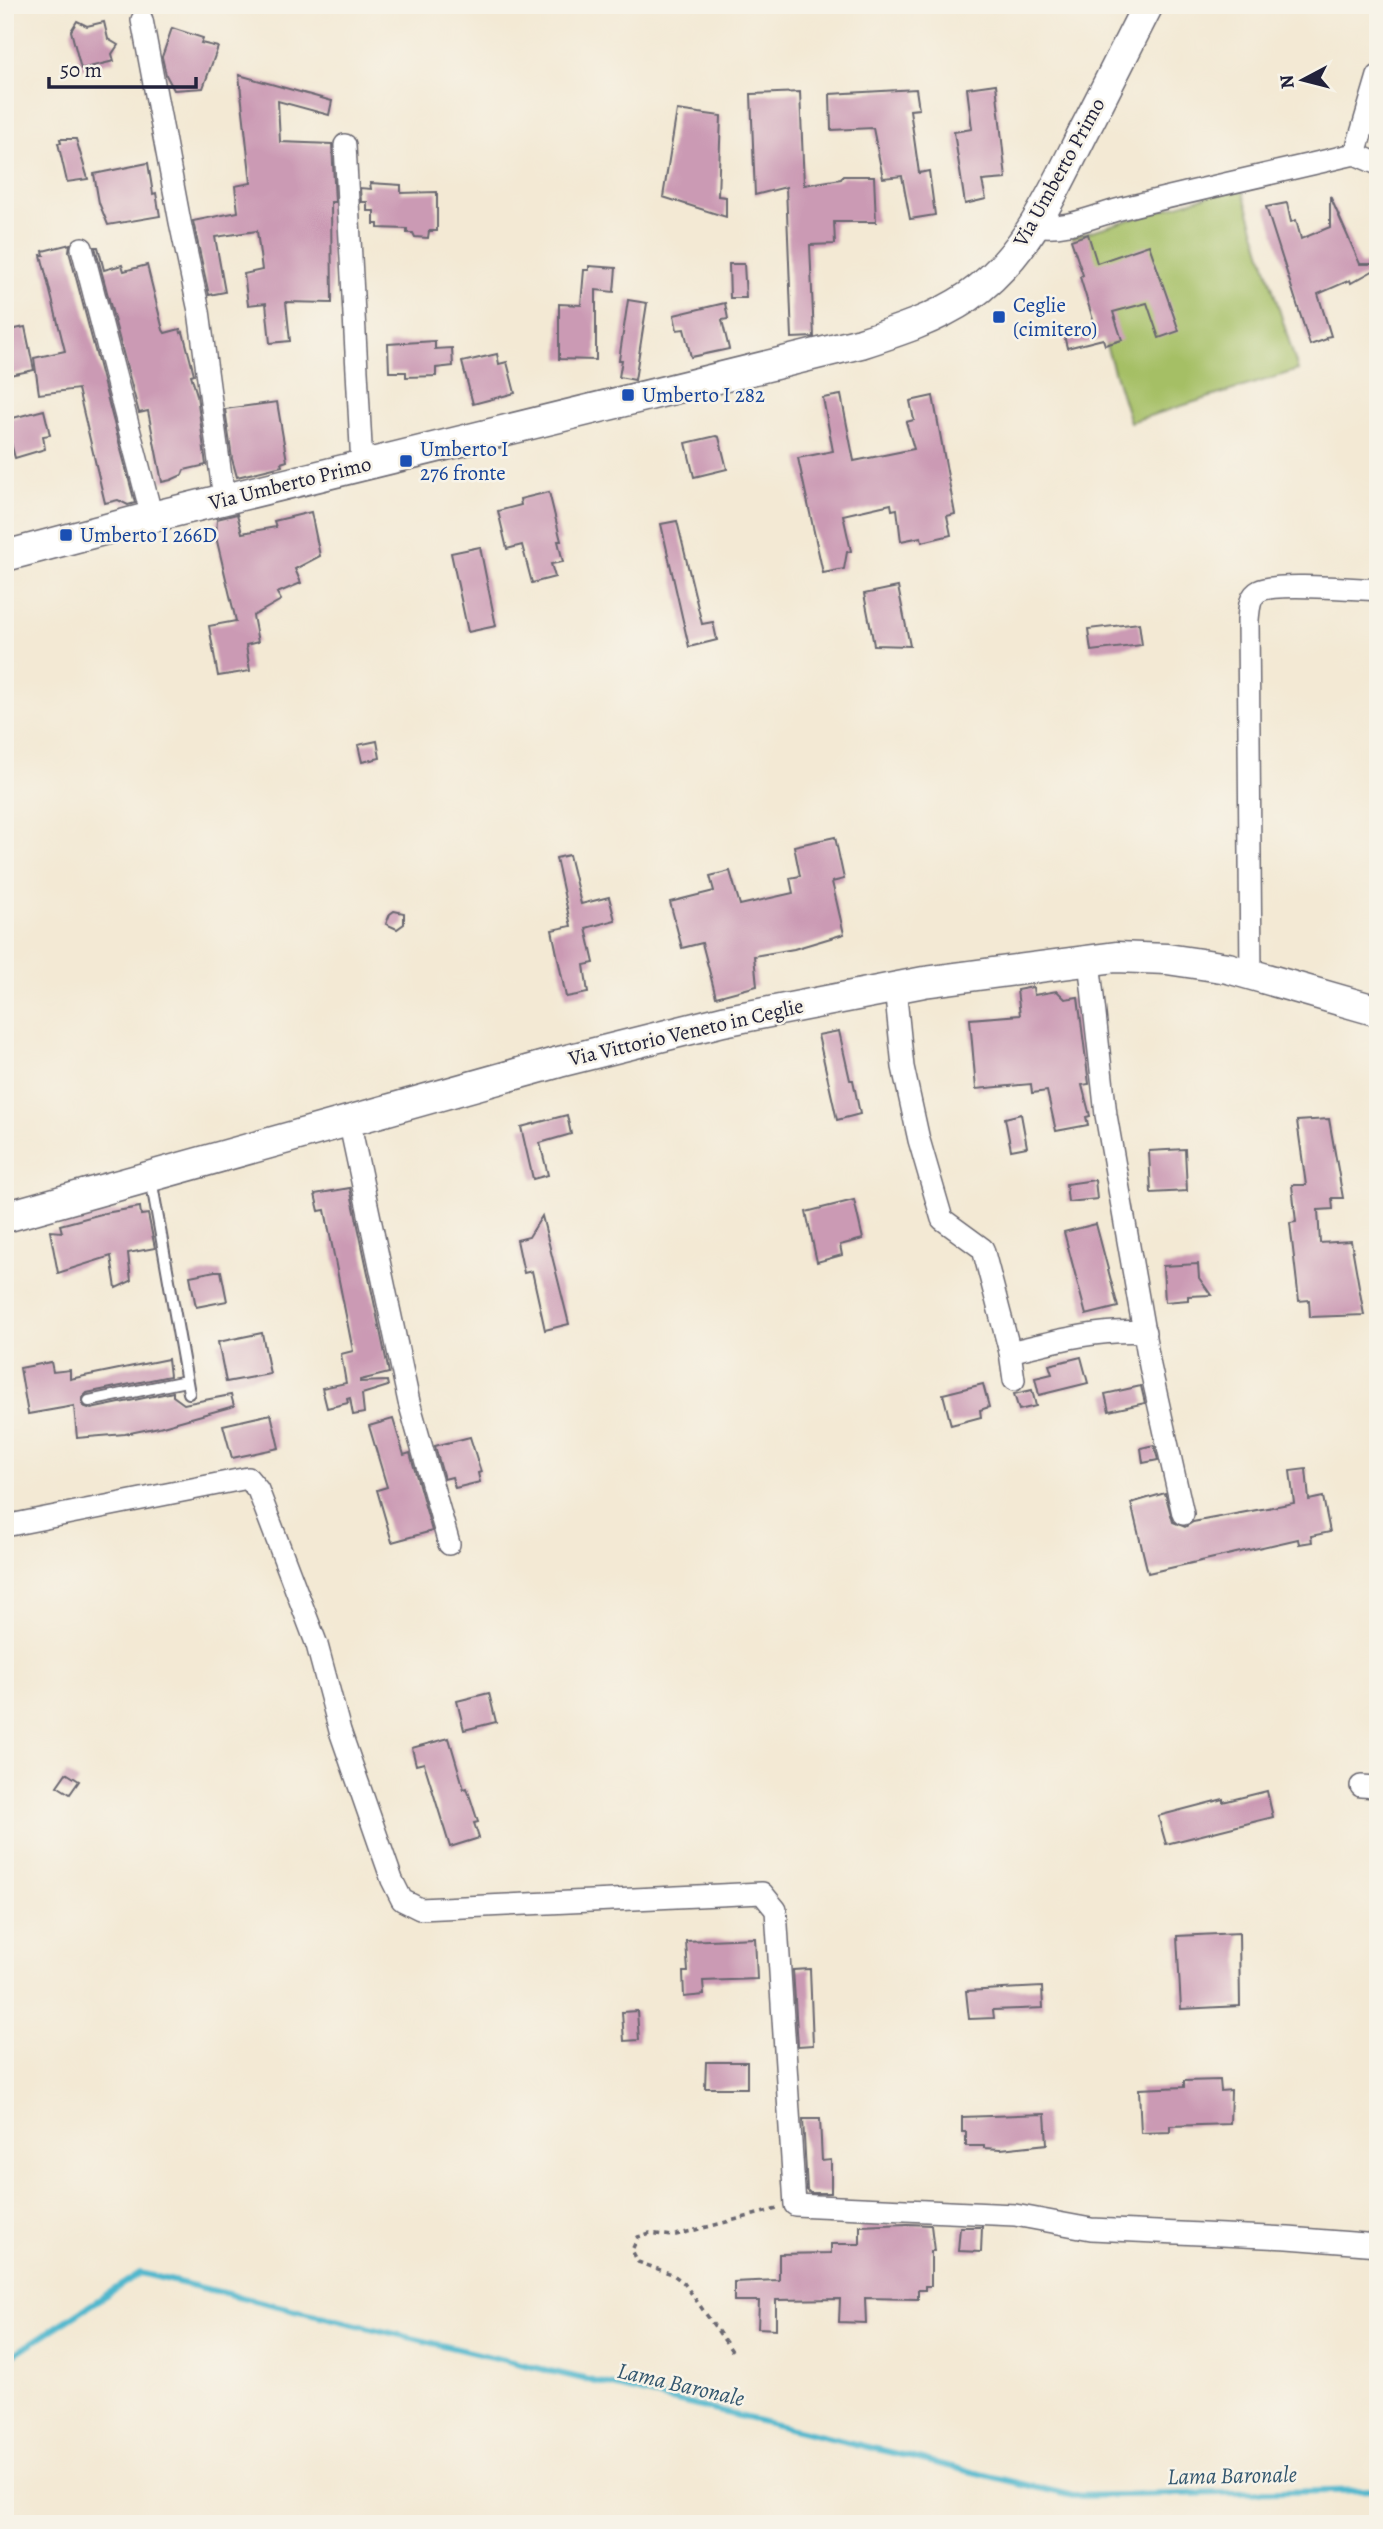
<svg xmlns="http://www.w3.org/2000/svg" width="1383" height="2529" viewBox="0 0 1383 2529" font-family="Alegreya,serif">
  <rect width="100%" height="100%" fill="#f7f3e8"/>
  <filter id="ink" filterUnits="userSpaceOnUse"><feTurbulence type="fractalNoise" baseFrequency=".0143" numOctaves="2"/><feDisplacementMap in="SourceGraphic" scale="14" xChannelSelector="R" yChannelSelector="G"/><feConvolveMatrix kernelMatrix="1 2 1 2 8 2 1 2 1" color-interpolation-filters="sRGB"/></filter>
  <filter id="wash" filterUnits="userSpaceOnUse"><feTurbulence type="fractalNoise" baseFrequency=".00686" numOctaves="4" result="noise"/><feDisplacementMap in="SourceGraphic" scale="28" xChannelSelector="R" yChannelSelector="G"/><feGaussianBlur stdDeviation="1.57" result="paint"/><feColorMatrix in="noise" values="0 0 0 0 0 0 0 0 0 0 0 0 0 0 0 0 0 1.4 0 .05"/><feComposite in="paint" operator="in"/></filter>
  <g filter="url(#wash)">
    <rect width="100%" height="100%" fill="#f3e9d4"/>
    <polygon fill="#a5bf65" stroke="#647050" stroke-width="2" points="1241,186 1298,370 1130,422 1072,237"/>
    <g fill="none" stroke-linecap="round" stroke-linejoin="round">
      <polyline stroke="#4fb7cd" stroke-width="6" points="5,2360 140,2273 1073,2496 1378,2490"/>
    </g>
    <g id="blocks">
      <g fill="#cb9ab4">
        <polygon points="77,21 87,26 104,22 108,39 118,45 112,54 114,61 81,69 71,31"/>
        <polygon points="172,28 203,38 201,43 218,47 203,88 174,90 166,75 162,57"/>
        <polygon points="239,75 332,101 329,115 278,101 280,142 332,144 335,202 331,202 332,303 286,302 290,341 270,343 266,303 248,305 244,274 262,270 257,231 215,237 225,292 209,295 193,221 238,212 235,186 251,183"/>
        <polygon points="996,84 1006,179 982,181 986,199 965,204 954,132 972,129 967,88"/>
        <polygon points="916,89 919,109 910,110 919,173 929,171 935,215 910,219 902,176 883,178 873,128 831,130 830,94"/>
        <polygon points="800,92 804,185 841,179 843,176 874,176 876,222 834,222 835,244 810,245 814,337 792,338 786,187 755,195 751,94"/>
        <polygon points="677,110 721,116 718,196 726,197 726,217 663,197"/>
        <polygon points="60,139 76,139 88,179 67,182 58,143 61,143"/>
        <polygon points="148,163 153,194 156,193 160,216 108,225 99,203 94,174"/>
        <polygon points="370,183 401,185 401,193 437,192 437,231 429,231 428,238 415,237 413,233 407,233 407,229 378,228 378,224 374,224 374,211 367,211 367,202 361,202 360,188 371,189"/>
        <polygon points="1330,196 1360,264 1378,264 1378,268 1351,283 1350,280 1318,294 1331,336 1326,337 1327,339 1310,345 1266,207 1287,203 1291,222 1296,220 1301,239 1330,227"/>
        <polygon points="1088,234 1097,263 1149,245 1179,331 1159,338 1147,303 1113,312 1122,340 1105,345 1103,339 1067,348 1064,335 1095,326 1080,277 1083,275 1071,240"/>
        <polygon points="70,244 69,251 135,503 128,505 118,500 105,503 78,389 39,394 34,358 65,351 41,255 44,255 43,251"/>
        <polygon points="95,247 98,247 104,270 122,265 124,271 147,265 163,330 165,333 180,329 181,333 183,332 194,374 191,375 197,395 206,465 184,470 182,475 171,480 162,482 148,411 139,413"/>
        <polygon points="729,264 744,264 746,298 730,298"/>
        <polygon points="589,266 616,268 614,292 596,290 596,360 559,359 559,304 581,305 584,270 589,270"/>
        <polygon points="628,300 647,303 635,380 619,377 622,360 619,360"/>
        <polygon points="725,303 728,319 722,320 729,349 691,357 684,329 677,330 674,315"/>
        <polygon points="25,327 34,370 5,376 5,331"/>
        <polygon points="435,341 435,349 452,348 453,366 436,368 436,376 406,377 406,372 389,372 388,344"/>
        <polygon points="497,354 499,364 507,362 515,393 473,404 462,362"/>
        <polygon points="841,395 854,461 914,449 906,422 914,420 910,401 933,396 955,514 947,516 951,535 922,542 921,537 901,541 897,509 892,510 891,504 843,515 851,551 847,552 844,569 823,573 798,458 833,451 823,398"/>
        <polygon points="277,402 287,461 281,463 282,466 237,477 232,459 225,409"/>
        <polygon points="44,410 50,435 43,436 45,449 15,458 11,443 5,444 5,420"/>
        <polygon points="716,436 719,437 727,469 694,477 686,443"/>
        <polygon points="549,492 561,541 558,541 563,562 551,564 555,577 532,583 522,545 507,549 498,511 521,505 520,499"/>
        <polygon points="311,512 320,556 295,569 301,583 277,593 281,600 253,616 258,642 246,645 250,671 218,676 209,626 236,621 216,537 217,519 237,514 242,533 276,527 274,521"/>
        <polygon points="677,521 702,624 713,622 717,640 689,647 661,524"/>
        <polygon points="480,547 496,626 468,632 451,553"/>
        <polygon points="898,587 910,646 874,645 864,594"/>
        <polygon points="1139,623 1142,645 1091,651 1088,629"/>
        <polygon points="377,741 380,758 362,762 358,745"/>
        <polygon points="835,837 844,879 832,882 844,934 794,949 754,956 757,986 716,997 702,943 682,948 670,902 714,891 710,876 730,871 740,905 793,893 790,878 800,876 794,846"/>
        <polygon points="569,855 581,904 609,897 615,920 586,928 594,963 584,965 588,993 566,997 552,930 571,926 556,858"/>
        <polygon points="394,911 404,913 404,924 397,929 386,924 390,914"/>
        <polygon points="1033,987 1034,995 1057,991 1065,999 1078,997 1089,1084 1082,1085 1090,1116 1086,1117 1088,1125 1056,1131 1047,1091 1032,1093 1031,1084 976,1089 970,1019 1020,1015 1017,990"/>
        <polygon points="839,1031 850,1080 853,1080 860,1114 837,1120 818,1035"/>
        <polygon points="1021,1114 1027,1147 1011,1150 1005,1118"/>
        <polygon points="567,1115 571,1134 540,1143 548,1175 533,1179 521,1127"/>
        <polygon points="1329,1119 1343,1198 1332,1198 1333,1209 1318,1210 1320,1243 1351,1241 1364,1315 1310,1317 1309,1300 1299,1301 1290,1223 1296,1222 1292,1185 1306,1185 1297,1121"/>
        <polygon points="1185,1149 1187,1191 1151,1193 1149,1151"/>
        <polygon points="1095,1180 1097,1199 1068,1202 1066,1184"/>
        <polygon points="350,1188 389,1373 360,1380 360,1382 387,1381 388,1386 362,1394 364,1413 353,1415 350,1398 347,1399 348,1403 327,1408 322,1388 346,1383 341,1354 353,1351 325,1210 319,1211 315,1194"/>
        <polygon points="854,1200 863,1239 840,1245 842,1255 817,1262 806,1212"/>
        <polygon points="140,1207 141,1215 148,1214 155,1248 128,1253 131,1281 116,1288 111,1256 58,1273 50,1231 62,1232 60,1225 105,1213"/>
        <polygon points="542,1216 569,1324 545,1330 532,1271 524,1273 517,1240 529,1237"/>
        <polygon points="1096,1224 1118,1307 1086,1315 1064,1232"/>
        <polygon points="1198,1264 1199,1278 1211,1295 1188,1296 1188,1300 1165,1302 1163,1266"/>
        <polygon points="215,1271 221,1271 227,1301 196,1307 190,1276"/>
        <polygon points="262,1333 270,1374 226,1382 218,1342"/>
        <polygon points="1081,1357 1088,1383 1039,1395 1035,1378 1052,1374 1049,1365"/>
        <polygon points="168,1359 170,1376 87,1393 82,1398 83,1406 91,1409 173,1392 173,1396 184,1404 231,1395 234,1406 159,1427 125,1434 77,1438 74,1406 28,1414 20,1368 51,1362 53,1372 70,1370 70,1379"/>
        <polygon points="983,1384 989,1407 980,1410 981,1417 951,1425 943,1394"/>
        <polygon points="1141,1386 1145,1403 1109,1411 1105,1394"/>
        <polygon points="1032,1390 1036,1406 1019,1410 1014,1394"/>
        <polygon points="271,1414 279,1448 232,1458 223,1425"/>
        <polygon points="393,1419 404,1455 410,1453 432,1531 392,1542 377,1490 387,1487 369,1426"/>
        <polygon points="470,1437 481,1472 478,1473 480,1482 455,1488 452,1477 444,1479 435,1446"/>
        <polygon points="1154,1445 1158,1460 1143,1463 1141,1448"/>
        <polygon points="1306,1469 1309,1500 1323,1497 1330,1532 1311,1536 1312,1542 1299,1544 1298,1539 1148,1573 1131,1503 1165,1493 1173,1522 1185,1527 1193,1522 1294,1503 1290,1471"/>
        <polygon points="489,1693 496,1722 464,1730 457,1701"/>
        <polygon points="449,1738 464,1789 467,1788 478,1822 474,1823 479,1838 450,1847 424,1763 416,1765 412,1748"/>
        <polygon points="66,1773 79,1781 70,1794 57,1786"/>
        <polygon points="1267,1791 1273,1817 1166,1844 1158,1816 1223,1799 1223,1802"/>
        <polygon points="1239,1933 1240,2006 1181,2009 1177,1936"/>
        <polygon points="755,1938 757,1979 703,1981 704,1995 684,1997 683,1972 688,1972 686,1941"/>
        <polygon points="810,1969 813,2045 798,2046 793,1970"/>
        <polygon points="1042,1987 1043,2008 993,2010 994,2018 969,2019 966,1991"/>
        <polygon points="637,2011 639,2040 624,2041 622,2012"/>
        <polygon points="706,2062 747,2062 747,2088 705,2088"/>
        <polygon points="1220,2080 1221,2091 1231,2090 1230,2124 1170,2126 1170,2132 1141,2133 1139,2089 1184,2087 1184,2081"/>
        <polygon points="1045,2114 1047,2144 1001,2149 984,2148 984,2146 966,2146 966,2132 962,2132 962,2117"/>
        <polygon points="803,2119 820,2119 822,2161 831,2160 831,2193 810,2193 807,2190"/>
        <polygon points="907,2224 931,2225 934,2251 931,2251 931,2286 925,2286 925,2290 918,2290 918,2299 865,2298 866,2323 839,2322 840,2299 776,2300 776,2329 758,2328 759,2301 734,2301 734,2282 779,2280 779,2254 831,2253 831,2244 860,2244 860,2226"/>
        <polygon points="960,2227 982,2227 981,2252 958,2251"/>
      </g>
    </g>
  </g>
  <g filter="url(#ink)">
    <use href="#blocks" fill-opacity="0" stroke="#6b6871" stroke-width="2"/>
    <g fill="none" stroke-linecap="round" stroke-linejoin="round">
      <g stroke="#6b6871" stroke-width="14">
        <g id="service">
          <polyline points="151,1179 189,1393"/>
          <polyline points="89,1401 186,1381"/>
        </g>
      </g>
      <g stroke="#6b6871" stroke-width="24">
        <g id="minor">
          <polyline points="142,20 180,222 199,311 224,499"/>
          <polyline points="345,145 362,465"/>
          <polyline points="1355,154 1378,76"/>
          <path d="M 1035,225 C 1064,231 1096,215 1124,208 C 1201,189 1278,172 1355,154 L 1378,164"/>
          <polyline points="82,248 152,517"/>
          <polyline points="1089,960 1106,1115 1150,1366 1183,1514"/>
          <path d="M 1251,975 L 1248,620 C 1249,610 1249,596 1259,591 C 1275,582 1355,589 1378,590"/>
          <polyline points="895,987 903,1067 919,1140 942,1219 983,1249 1010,1352 1014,1380"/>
          <polyline points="349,1120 409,1402 449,1544"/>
          <path d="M 1010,1352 C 1055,1341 1098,1329 1145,1332"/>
          <polyline points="5,1526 248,1478 258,1490 317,1645 340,1731 392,1880 402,1900 420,1909 762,1893 776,1910 795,2205 1015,2215 1091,2229 1288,2238 1378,2245"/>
          <polyline points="1361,1786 1378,1787"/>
        </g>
      </g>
      <g stroke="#6b6871" stroke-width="33">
        <g id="secondary">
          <path d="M 5,556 L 152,517 L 861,343 C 898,331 935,319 968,297 C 1025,258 1053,193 1083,133 C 1105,91 1126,48 1148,5"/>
          <polyline points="5,1217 559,1062 723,1021 924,982 1116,957 1167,959 1228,968 1378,1011"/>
        </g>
      </g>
      <polyline stroke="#6b6871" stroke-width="3.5" stroke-dasharray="5 5" stroke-linecap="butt" points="732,2351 684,2283 672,2274 638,2262 632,2250 638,2237 650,2233 672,2236 777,2209"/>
      <use href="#service" stroke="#fff" stroke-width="10"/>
      <use href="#minor" stroke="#fff" stroke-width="21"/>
      <use href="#secondary" stroke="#fff" stroke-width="30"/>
    </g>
  </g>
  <g fill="#1a4fb4" stroke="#f7f3e8" stroke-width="2.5">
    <rect x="992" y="310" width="14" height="14" rx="3.5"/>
    <rect x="621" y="388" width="14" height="14" rx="3.5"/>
    <rect x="399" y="454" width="14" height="14" rx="3.5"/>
    <rect x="59" y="528" width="14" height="14" rx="3.5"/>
  </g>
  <g text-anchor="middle" stroke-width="5" stroke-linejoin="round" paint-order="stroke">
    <g font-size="21" fill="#22223b" stroke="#f7f3e8">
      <text transform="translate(1059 172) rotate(-61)" y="7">Via Umberto Primo</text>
      <text transform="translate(290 483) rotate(-14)" y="7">Via Umberto Primo</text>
      <text transform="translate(686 1032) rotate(-13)" y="7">Via Vittorio Veneto in Ceglie</text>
    </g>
    <g font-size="21" fill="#164399" stroke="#f7f3e8" text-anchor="start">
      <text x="1013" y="312">Ceglie<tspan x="1013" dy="24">(cimitero)</tspan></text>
      <text x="642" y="402">Umberto I 282</text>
      <text x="420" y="456">Umberto I<tspan x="420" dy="24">276 fronte</tspan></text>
      <text x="80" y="542">Umberto I 266D</text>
    </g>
    <g font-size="23" font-style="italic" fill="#32566e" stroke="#f7f3e8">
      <text transform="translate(681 2384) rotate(13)" y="8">Lama Baronale</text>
      <text transform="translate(1232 2475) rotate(-1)" y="8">Lama Baronale</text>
    </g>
  </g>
  <rect width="1383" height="2529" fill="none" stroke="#f7f3e8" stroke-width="28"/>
  <g transform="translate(1303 80) rotate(263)" stroke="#f7f3e8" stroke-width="5" paint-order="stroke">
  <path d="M0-5L12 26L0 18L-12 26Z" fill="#22223b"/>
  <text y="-10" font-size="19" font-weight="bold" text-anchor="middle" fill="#22223b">N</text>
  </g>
  <path d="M49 77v10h147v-10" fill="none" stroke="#22223b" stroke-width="3.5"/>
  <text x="60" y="77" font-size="21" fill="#22223b" stroke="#f7f3e8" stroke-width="5" paint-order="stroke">50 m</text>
</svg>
